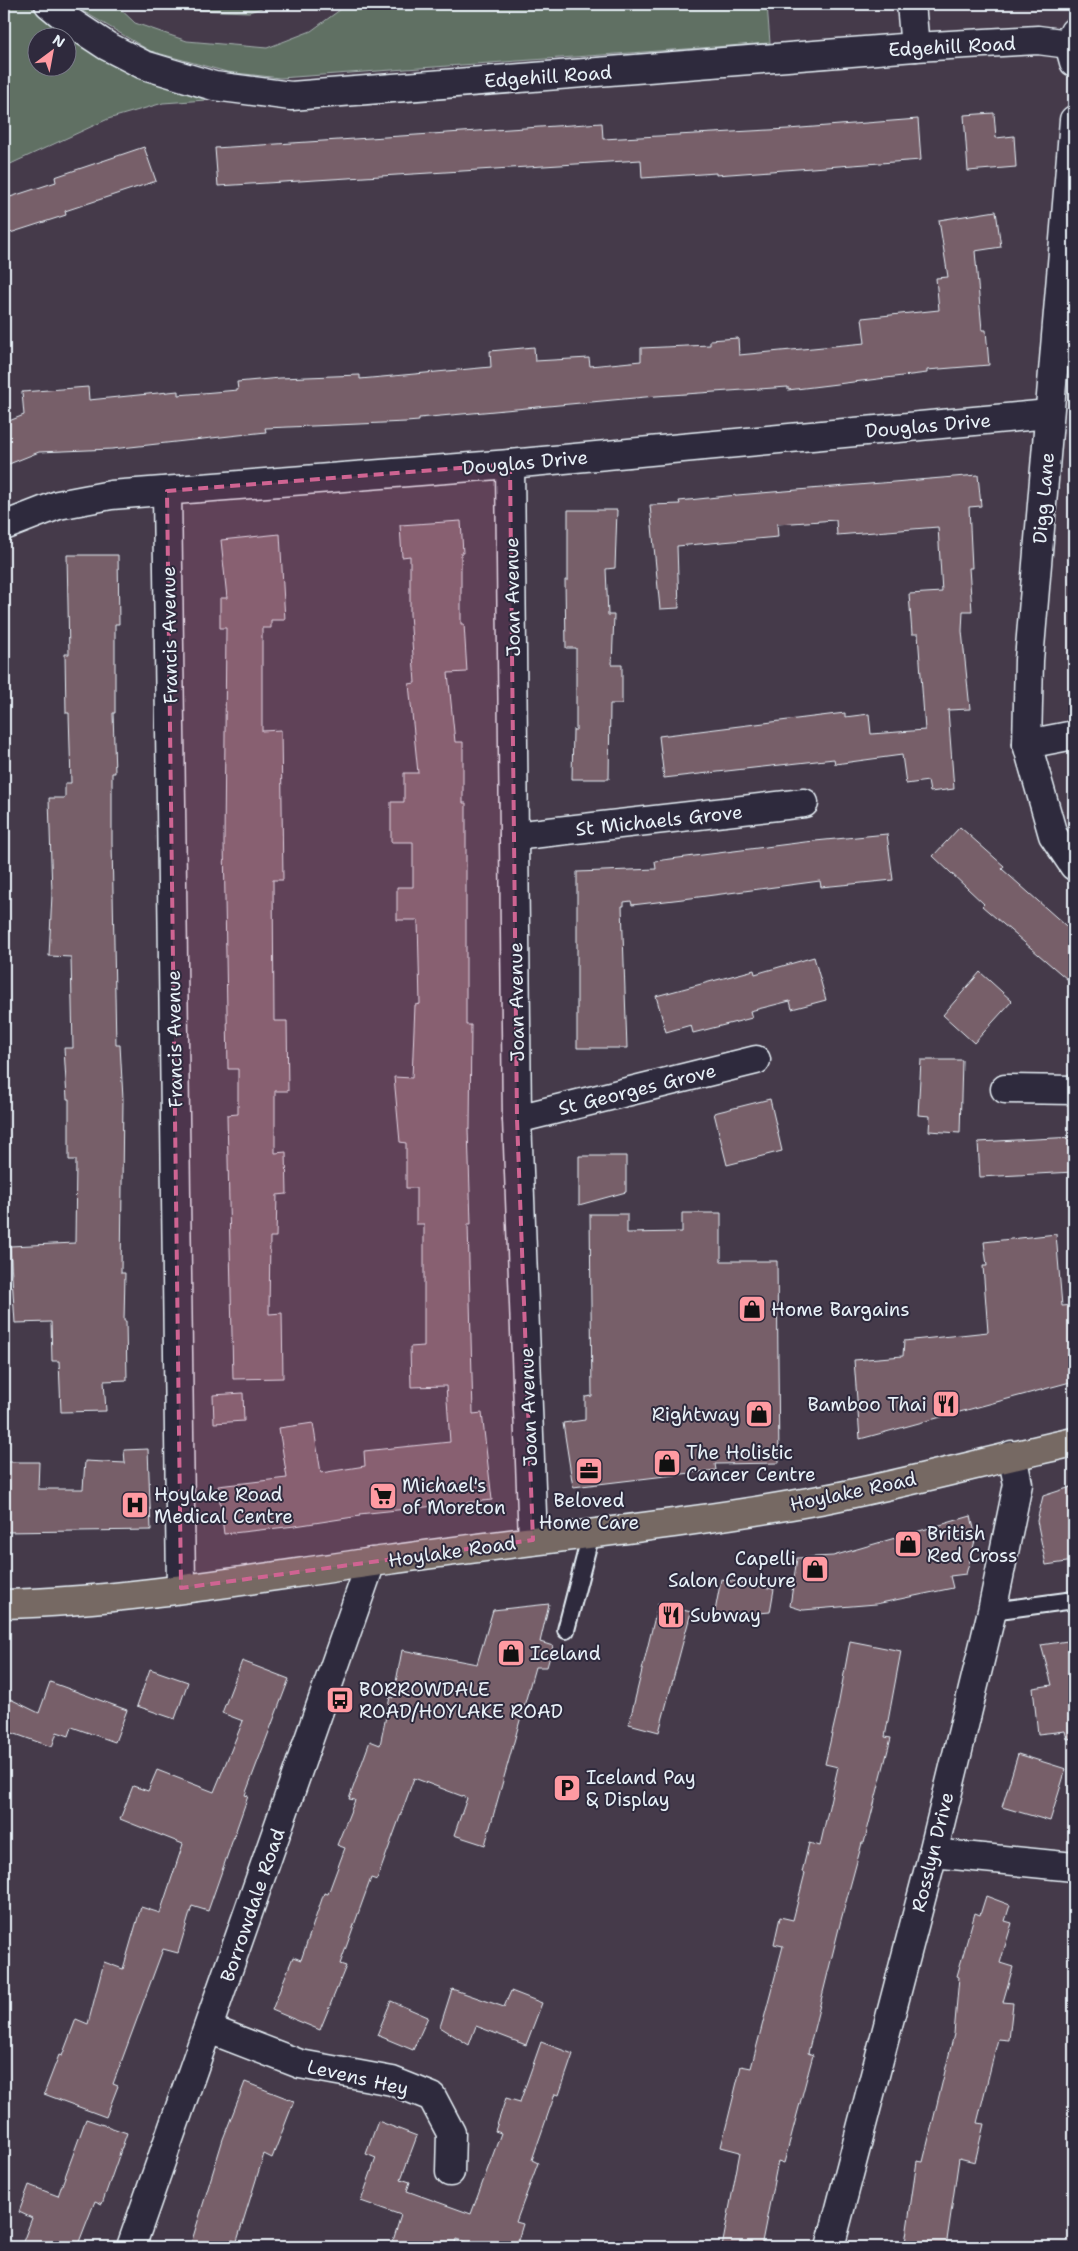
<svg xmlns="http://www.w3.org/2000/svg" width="1078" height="2251" viewBox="0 0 1078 2251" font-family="'Shantell Sans',sans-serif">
  <rect width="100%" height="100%" fill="#453a4a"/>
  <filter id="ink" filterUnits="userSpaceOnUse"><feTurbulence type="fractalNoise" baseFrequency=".02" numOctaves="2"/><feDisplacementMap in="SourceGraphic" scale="10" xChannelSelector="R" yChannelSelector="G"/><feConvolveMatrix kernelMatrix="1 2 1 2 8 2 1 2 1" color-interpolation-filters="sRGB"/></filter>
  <g filter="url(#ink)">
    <g fill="#616f64" stroke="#a4b0ae" fill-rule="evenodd">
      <path d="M 4,4 L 27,4 L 102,60 L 144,79 L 206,100 L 163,103 L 108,119 L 4,167 ZM 38,38 L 68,38 L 68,68 L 38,68 Z"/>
      <polygon points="71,4 115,4 135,23 187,41 267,48 311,31 348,4 767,4 770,43 280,78 227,72 150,51"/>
      <polygon points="180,4 274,4 249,12 194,10"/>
    </g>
    <g fill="#775e69" stroke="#e8f1f8">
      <polygon points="994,113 996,138 1014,136 1016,167 968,171 964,115"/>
      <polygon points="918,119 921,160 716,175 716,173 642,178 641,160 218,186 215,148 602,123 603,139 788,129"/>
      <polygon points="144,147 156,181 65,211 66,215 4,235 4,199 56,182 55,177"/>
      <polygon points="996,211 1001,247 975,251 982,330 986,330 989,365 927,370 927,373 788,390 788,387 656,396 419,418 419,421 406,422 265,428 266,432 112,449 39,452 4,466 4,423 24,415 22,392 88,387 89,400 178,391 178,395 238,390 237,382 280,378 360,375 360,379 491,367 490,351 534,347 535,361 589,358 590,366 641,361 641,348 710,345 710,340 738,338 739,355 865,343 862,318 939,310 936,278 948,277 939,220"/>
      <polygon points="978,475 981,506 969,507 972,568 969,568 972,611 963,611 962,631 970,709 948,710 954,789 930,792 928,781 906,784 902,755 835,764 834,759 664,778 659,736 845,713 845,717 869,714 871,734 925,730 918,634 912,634 909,594 942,592 938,527 837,535 836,520 777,524 778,537 677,546 679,608 660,609 650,505 680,504 679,501 737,495"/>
      <polygon points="568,510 617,510 615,568 606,569 608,615 614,615 612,665 622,665 622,704 610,704 609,779 572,779 573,730 576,730 576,648 566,648 565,580 568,580"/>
      <polygon points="461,521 463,553 461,553 461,624 464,624 467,672 448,673 455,742 463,742 463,803 466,803 466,1025 471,1025 470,1129 468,1129 471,1224 468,1224 473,1414 482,1413 492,1500 359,1514 360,1516 295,1526 224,1534 218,1486 287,1478 279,1428 313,1423 321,1473 365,1466 364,1451 450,1442 446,1386 411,1387 410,1347 424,1346 424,1224 416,1224 416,1188 406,1188 406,1143 400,1142 394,1077 412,1078 415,1005 420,1004 418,920 397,920 397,887 413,887 413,842 391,842 391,802 404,802 404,773 418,773 409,684 415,683 410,614 410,556 402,557 400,525"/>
      <polygon points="280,534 285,620 271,620 271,628 262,628 262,731 281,730 283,880 273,880 274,1021 287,1021 288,1091 275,1091 275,1153 286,1152 287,1194 277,1195 276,1237 270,1237 269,1314 282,1313 283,1378 233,1379 227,1115 238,1114 238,1069 228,1069 224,842 226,628 220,628 220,598 227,598 221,540"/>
      <polygon points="67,555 118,555 119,624 115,624 115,713 113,713 115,773 112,773 112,842 116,1045 120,1045 123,1099 121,1273 125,1273 124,1321 126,1321 127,1380 104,1381 106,1411 61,1412 59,1361 52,1361 51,1322 15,1323 10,1246 75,1243 76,1160 69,1160 69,1099 67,1099 64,1048 73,1048 71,957 49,956 52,894 49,798 65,798 65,783 71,783 69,713 66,713 65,654 69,654"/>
      <polygon points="960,827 1004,866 1002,869 1074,933 1074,985 982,906 984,904 933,856"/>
      <polygon points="887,834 893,880 821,887 820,881 691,898 632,905 631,901 624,902 624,906 622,906 627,1048 577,1048 577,872 656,869 655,861 805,842"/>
      <polygon points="814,957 826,1000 792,1009 790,1001 750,1011 752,1018 693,1033 691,1025 666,1032 656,996 754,970 755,974"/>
      <polygon points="980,972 1012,1001 974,1043 943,1015"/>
      <polygon points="921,1060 962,1060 960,1133 929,1131 930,1116 918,1115"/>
      <polygon points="770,1099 782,1151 727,1165 714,1113"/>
      <polygon points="1074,1137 1074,1172 980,1177 978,1142"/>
      <polygon points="579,1156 626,1156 626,1192 579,1205"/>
      <polygon points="682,1213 721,1213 721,1261 777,1261 779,1463 715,1464 716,1470 573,1487 563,1423 585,1420 585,1397 592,1396 590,1214 627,1214 627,1233 682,1232"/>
      <polygon points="1056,1234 1062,1306 1074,1305 1074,1381 860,1439 854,1360 903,1356 904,1341 988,1332 983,1266 987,1266 984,1242"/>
      <polygon points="243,1393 244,1421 214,1423 213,1395"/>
      <polygon points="148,1449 151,1530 4,1532 4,1462 39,1462 38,1489 83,1489 85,1461 125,1463 124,1450"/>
      <polygon points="1074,1486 1074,1561 1046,1565 1037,1521 1043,1496"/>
      <polygon points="971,1516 976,1537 966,1574 950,1576 953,1588 876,1604 803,1610 790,1606 797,1558 833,1556"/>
      <polygon points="721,1579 774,1589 770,1612 714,1617"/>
      <polygon points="549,1604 540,1642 553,1646 547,1667 535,1667 485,1845 454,1835 467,1798 414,1778 377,1880 371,1878 340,1964 346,1966 320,2030 272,2010 293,1957 301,1960 324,1893 328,1894 345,1848 337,1845 355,1800 349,1799 370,1741 380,1745 390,1697 393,1698 402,1650 477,1664 493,1610"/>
      <polygon points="658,1604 691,1612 659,1732 629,1724"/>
      <polygon points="1074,1640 1074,1738 1067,1739 1065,1731 1038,1734 1033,1688 1052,1685 1041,1645"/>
      <polygon points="850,1641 901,1651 885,1737 891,1738 864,1843 862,1843 841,1920 808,2053 813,2055 784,2163 778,2161 761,2247 722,2247 740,2152 721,2147 741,2066 751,2068 783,1946 774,1944 780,1917 793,1920 805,1873 802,1872 809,1843 820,1846 838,1767 825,1764 837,1712"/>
      <polygon points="242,1661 289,1679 245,1795 248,1796 208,1911 192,1906 178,1953 163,1949 113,2084 118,2086 106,2117 44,2094 59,2055 62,2056 76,2019 88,2024 104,1962 123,1969 141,1907 160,1913 183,1844 120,1819 133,1786 148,1791 157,1770 214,1792 243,1721 222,1713"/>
      <polygon points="150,1669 188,1682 175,1719 137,1706"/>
      <polygon points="50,1682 127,1710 115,1742 72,1727 69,1736 57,1732 52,1747 4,1730 4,1696 39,1713"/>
      <polygon points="1018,1754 1066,1769 1050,1821 1002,1807"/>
      <polygon points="986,1896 1010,1905 1005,1921 1012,1923 1000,1963 1013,1967 1003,2002 1013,2003 1009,2040 998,2039 977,2123 984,2124 975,2162 959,2158 946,2247 905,2243 917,2161 923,2162 954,2034 959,1977 957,1976 975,1913 980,1915"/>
      <polygon points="452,1989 504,2007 511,1991 542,2003 526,2045 476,2026 469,2045 440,2027"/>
      <polygon points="391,2001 428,2017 413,2050 377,2035"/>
      <polygon points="541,2042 573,2054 559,2095 555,2094 532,2160 538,2163 516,2222 523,2224 516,2247 482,2247 456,2239 454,2247 391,2247 401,2215 361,2201 376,2158 366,2154 378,2121 417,2136 401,2179 410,2182 407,2191 471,2214 501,2133 495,2131 506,2098 520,2102"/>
      <polygon points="245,2082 294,2101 272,2158 264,2154 237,2241 232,2240 230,2247 190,2247 223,2139"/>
      <polygon points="86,2119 127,2133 102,2204 95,2201 77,2247 21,2247 32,2218 19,2212 29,2185 58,2196"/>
    </g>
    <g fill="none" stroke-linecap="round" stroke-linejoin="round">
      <g stroke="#e8f1f8" stroke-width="20">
        <g id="service">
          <polyline points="992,1611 1074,1600"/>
          <polyline points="566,1630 591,1534"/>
        </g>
      </g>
      <g stroke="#e8f1f8" stroke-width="31">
        <g id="minor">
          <polyline points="49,4 72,23 107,46 144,65 214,86 291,96 915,47 1038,40 1069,44"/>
          <polyline points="911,4 915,47"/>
          <polyline points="510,464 517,1119 533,1540"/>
          <polyline points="167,491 181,1588"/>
          <polyline points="4,526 58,505 111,495 510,464 1049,414"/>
          <polyline points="1027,744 1074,735"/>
          <polyline points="514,836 804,803"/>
          <polyline points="1005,1089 1074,1090"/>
          <polyline points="517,1119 756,1060"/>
          <polyline points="933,1853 1074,1867"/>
          <polyline points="209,2029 300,2064 392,2081 432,2097 451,2133 450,2172"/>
          <polyline points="131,2247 371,1562"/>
          <polyline points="830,2247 933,1853 992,1611 1018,1484 1012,1455"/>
        </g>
      </g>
      <g stroke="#e8f1f8" stroke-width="31">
        <g id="tertiary">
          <polyline points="1074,32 1069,44 1074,62"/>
          <polyline points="1074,120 1029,660 1027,744 1053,835 1074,866"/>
        </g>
      </g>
      <g stroke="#e8f1f8" stroke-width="31">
        <path id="primary" d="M 4,1604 C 132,1601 261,1577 388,1560 C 533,1539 680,1526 825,1499 C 908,1483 991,1460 1074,1442"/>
      </g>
      <use href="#service" stroke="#2f2a3d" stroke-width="16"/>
      <use href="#minor" stroke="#2f2a3d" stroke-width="28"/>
      <use href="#tertiary" stroke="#2f2a3d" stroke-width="28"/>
      <use href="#primary" stroke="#766964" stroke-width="28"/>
    </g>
  </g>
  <path fill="#cf6492" fill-opacity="0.2" stroke="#cf6492" stroke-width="4" stroke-dasharray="10 6" stroke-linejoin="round" d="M 510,464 L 517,1119 L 533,1540 L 181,1588 L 167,491 Z"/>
  <defs>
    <g id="shop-square" transform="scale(1.4375)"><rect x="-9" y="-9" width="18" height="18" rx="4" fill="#ff9aa2" stroke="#2f2a3d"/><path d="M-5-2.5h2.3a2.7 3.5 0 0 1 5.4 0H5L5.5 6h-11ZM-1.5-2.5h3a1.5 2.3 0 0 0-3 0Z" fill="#111"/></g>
    <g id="restaurant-square" transform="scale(1.4375)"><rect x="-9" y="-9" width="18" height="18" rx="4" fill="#ff9aa2" stroke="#2f2a3d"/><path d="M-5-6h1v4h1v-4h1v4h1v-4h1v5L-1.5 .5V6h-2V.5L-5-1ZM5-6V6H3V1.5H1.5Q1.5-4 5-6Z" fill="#111"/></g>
    <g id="office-square" transform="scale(1.4375)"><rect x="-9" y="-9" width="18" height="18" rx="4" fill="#ff9aa2" stroke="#2f2a3d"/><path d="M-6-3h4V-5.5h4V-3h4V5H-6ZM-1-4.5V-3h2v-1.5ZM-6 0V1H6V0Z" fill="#111"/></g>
    <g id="supermarket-square" transform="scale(1.4375)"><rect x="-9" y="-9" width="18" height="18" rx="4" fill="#ff9aa2" stroke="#2f2a3d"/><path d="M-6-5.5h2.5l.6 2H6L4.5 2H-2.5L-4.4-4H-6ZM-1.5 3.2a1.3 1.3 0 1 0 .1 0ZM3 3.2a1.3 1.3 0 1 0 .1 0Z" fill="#111"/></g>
    <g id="hospital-square" transform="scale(1.4375)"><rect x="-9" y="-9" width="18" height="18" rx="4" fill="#ff9aa2" stroke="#2f2a3d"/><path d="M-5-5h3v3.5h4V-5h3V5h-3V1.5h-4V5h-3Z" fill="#111"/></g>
    <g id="bus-square" transform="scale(1.4375)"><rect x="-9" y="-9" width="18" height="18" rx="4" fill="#ff9aa2" stroke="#2f2a3d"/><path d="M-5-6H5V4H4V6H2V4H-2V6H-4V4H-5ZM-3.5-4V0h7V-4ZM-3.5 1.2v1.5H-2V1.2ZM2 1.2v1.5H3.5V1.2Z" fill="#111"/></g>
    <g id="parking-square" transform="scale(1.4375)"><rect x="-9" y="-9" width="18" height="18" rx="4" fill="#ff9aa2" stroke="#2f2a3d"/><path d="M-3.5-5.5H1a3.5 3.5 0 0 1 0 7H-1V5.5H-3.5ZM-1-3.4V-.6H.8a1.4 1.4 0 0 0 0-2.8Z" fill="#111"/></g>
  </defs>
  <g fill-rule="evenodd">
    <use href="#shop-square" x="752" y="1309"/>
    <use href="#restaurant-square" x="946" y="1404"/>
    <use href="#shop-square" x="759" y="1414"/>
    <use href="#shop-square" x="667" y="1463"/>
    <use href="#office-square" x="589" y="1471"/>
    <use href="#supermarket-square" x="383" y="1496"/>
    <use href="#hospital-square" x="135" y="1505"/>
    <use href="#shop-square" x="908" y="1544"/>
    <use href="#shop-square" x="815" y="1569"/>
    <use href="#restaurant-square" x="671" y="1615"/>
    <use href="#shop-square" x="511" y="1653"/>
    <use href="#bus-square" x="340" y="1700"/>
    <use href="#parking-square" x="567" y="1788"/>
  </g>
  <g text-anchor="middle" stroke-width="4" stroke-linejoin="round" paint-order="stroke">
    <g font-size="19" fill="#e8f1f8" stroke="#2f2a3d">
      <text transform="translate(952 46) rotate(-3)" y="7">Edgehill Road</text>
      <text transform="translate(548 76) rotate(-4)" y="7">Edgehill Road</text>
      <text transform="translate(928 425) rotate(-5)" y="7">Douglas Drive</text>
      <text transform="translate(525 462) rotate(-5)" y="7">Douglas Drive</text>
      <text transform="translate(1043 498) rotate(-85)" y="7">Digg Lane</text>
      <text transform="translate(512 597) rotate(-91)" y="7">Joan Avenue</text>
      <text transform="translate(169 635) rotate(-91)" y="7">Francis Avenue</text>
      <text transform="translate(659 820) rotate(-6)" y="7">St Michaels Grove</text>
      <text transform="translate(516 1002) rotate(-91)" y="7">Joan Avenue</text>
      <text transform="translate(174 1039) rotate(-91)" y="7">Francis Avenue</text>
      <text transform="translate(637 1089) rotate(-14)" y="7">St Georges Grove</text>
      <text transform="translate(528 1407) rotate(-92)" y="7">Joan Avenue</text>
      <text transform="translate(853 1491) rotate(-12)" y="7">Hoylake Road</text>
      <text transform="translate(452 1551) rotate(-8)" y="7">Hoylake Road</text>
      <text transform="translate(932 1852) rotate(-76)" y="7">Rosslyn Drive</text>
      <text transform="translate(252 1905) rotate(-71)" y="7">Borrowdale Road</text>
      <text transform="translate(358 2077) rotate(13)" y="7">Levens Hey</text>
    </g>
    <g font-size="19" fill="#e8f1f8" stroke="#2f2a3d" text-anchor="start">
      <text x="771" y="1316">Home Bargains</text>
      <text x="927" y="1411" text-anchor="end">Bamboo Thai</text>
      <text x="740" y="1421" text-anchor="end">Rightway</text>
      <text x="686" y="1459">The Holistic<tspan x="686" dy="22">Cancer Centre</tspan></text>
      <text x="402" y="1492">Michael's<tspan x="402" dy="22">of Moreton</tspan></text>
      <text x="154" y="1501">Hoylake Road<tspan x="154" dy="22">Medical Centre</tspan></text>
      <text x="589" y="1507" text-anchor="middle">Beloved<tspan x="589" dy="22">Home Care</tspan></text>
      <text x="927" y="1540">British<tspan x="927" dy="22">Red Cross</tspan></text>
      <text x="796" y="1565" text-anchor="end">Capelli<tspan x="796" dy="22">Salon Couture</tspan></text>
      <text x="690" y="1622">Subway</text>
      <text x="530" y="1660">Iceland</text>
      <text x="359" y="1696">BORROWDALE<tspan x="359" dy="22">ROAD/HOYLAKE ROAD</tspan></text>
      <text x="586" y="1784">Iceland Pay<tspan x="586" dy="22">&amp; Display</tspan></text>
    </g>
  </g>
  <rect width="1078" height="2251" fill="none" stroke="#2f2a3d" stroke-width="20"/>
  <rect x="10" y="10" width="1058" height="2231" fill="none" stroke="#e8f1f8" stroke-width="2" filter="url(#ink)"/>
  <g transform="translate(52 52) rotate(32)"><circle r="24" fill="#2f2a3d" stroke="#797a88"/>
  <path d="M0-4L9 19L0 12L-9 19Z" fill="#ff9aa2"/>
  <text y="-8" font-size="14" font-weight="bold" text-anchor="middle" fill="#e8f1f8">N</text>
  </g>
</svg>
